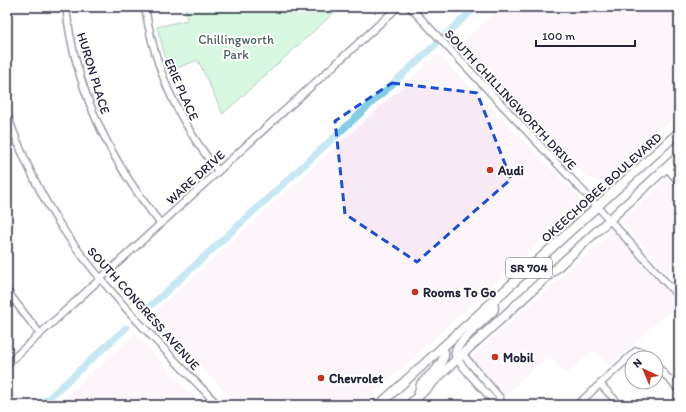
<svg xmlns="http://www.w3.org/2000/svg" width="686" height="412" viewBox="0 0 686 412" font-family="Itim,sans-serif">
  <rect width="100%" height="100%" fill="#fff"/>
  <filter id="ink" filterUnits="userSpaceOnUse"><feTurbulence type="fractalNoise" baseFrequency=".025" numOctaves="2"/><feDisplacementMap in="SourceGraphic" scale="8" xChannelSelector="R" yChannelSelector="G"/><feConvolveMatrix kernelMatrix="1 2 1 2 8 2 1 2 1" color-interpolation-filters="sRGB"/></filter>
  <g filter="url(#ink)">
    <g fill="#f8eaf5">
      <polygon points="500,7 679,7 679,114 601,182 589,179 460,44"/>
      <polygon points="438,54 579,197 578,207 361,405 239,405 186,353 151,315"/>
      <polygon points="679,169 679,287 622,221"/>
      <polygon points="613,231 679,303 609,366 594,350 567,374 548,356 503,397 469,360"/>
      <polygon points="135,333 201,405 57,405"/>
    </g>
    <polygon fill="#a8efbc" stroke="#65887c" points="185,7 340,7 223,114 198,60 169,71 157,27 187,20"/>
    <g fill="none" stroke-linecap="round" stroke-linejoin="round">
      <g stroke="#83cde4" stroke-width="7">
        <polyline points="444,36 476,7"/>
        <polyline points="145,311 436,44"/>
        <polyline points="41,405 126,328"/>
      </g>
      <g stroke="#22223b" stroke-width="9">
        <g id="minor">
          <path d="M 66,7 C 75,89 110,161 161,224"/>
          <path d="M 145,7 C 152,51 166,93 190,131 C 198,145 208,158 218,171"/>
          <polyline points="410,7 597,206 679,297"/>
          <path d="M 7,114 C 22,156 41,198 67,235 C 110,296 166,351 218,405"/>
          <polyline points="667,168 679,182"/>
          <polyline points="7,291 40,334"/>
          <polyline points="463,355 500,398 501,405"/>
          <polyline points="457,359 470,375 497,405"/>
          <polyline points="7,364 398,7"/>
          <polyline points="656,365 679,390"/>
          <polyline points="600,384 620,405"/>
          <path d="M 577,405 L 636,351 C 642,351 646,353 650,358"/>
        </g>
      </g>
      <g stroke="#22223b" stroke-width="11">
        <g id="major">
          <path d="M 457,359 C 456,356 455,353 456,350 C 458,342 486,318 493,311 L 494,308 L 493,301"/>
          <polyline points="418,397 421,384 437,369 441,363 444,356 444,352 442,348"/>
          <polyline points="379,405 679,132"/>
          <polyline points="409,405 457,359 679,156"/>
        </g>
      </g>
      <use href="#minor" stroke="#fff" stroke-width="6"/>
      <use href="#major" stroke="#fff" stroke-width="8"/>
    </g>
  </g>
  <path d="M0 0H686V412H0ZM 392,83 L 477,93 L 511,179 L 417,262 L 345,214 L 335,121 Z" fill="#fff" fill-opacity=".55" fill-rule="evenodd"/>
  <path fill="none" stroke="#1d4ed8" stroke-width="3" stroke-dasharray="8 5" stroke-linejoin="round" d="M 392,83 L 477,93 L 511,179 L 417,262 L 345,214 L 335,121 Z"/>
  <g fill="#c8321e" stroke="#fff" stroke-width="1.5">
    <circle cx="490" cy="170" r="4"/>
    <circle cx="415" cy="292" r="4"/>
    <circle cx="495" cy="357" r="4"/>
    <circle cx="321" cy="378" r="4"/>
  </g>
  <g text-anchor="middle" stroke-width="4" stroke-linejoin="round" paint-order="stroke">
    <rect fill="#fff" stroke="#646476" stroke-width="1" x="506" y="258" width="46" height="20" rx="3"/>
    <g font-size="12" font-weight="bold" fill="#22223b">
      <text x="529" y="272">SR 704</text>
    </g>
    <g font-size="13" fill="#4a6062" stroke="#fff">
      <text x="236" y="44">Chillingworth<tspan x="236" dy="15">Park</tspan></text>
    </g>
    <g font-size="13" fill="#22223b" stroke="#fff">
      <text transform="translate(94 73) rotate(73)" y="5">HURON PLACE</text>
      <text transform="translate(182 89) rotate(66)" y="5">ERIE PLACE</text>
      <text transform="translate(511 99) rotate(47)" y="5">SOUTH CHILLINGWORTH DRIVE</text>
      <text transform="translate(195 177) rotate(-42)" y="5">WARE DRIVE</text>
      <text transform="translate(601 187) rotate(-42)" y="5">OKEECHOBEE BOULEVARD</text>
      <text transform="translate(144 308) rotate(48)" y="5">SOUTH CONGRESS AVENUE</text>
    </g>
    <g font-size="13" font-weight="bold" fill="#22223b" stroke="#fff" text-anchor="start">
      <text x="498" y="175">Audi</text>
      <text x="423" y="297">Rooms To Go</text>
      <text x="503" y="362">Mobil</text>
      <text x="329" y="383">Chevrolet</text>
    </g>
  </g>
  <rect width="686" height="412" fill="none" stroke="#fff" stroke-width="24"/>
  <rect x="12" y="12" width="662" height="388" fill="none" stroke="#22223b" stroke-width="1.5" filter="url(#ink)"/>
  <g transform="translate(644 370) rotate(316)"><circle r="19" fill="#ffffff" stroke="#a7a7b1"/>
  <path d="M0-3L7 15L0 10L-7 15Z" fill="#c8321e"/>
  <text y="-6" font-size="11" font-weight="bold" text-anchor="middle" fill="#22223b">N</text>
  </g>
  <path d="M536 40v6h99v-6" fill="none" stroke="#22223b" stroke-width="2"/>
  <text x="542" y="40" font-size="12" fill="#22223b" stroke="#ffffff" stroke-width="3" paint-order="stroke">100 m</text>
</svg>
